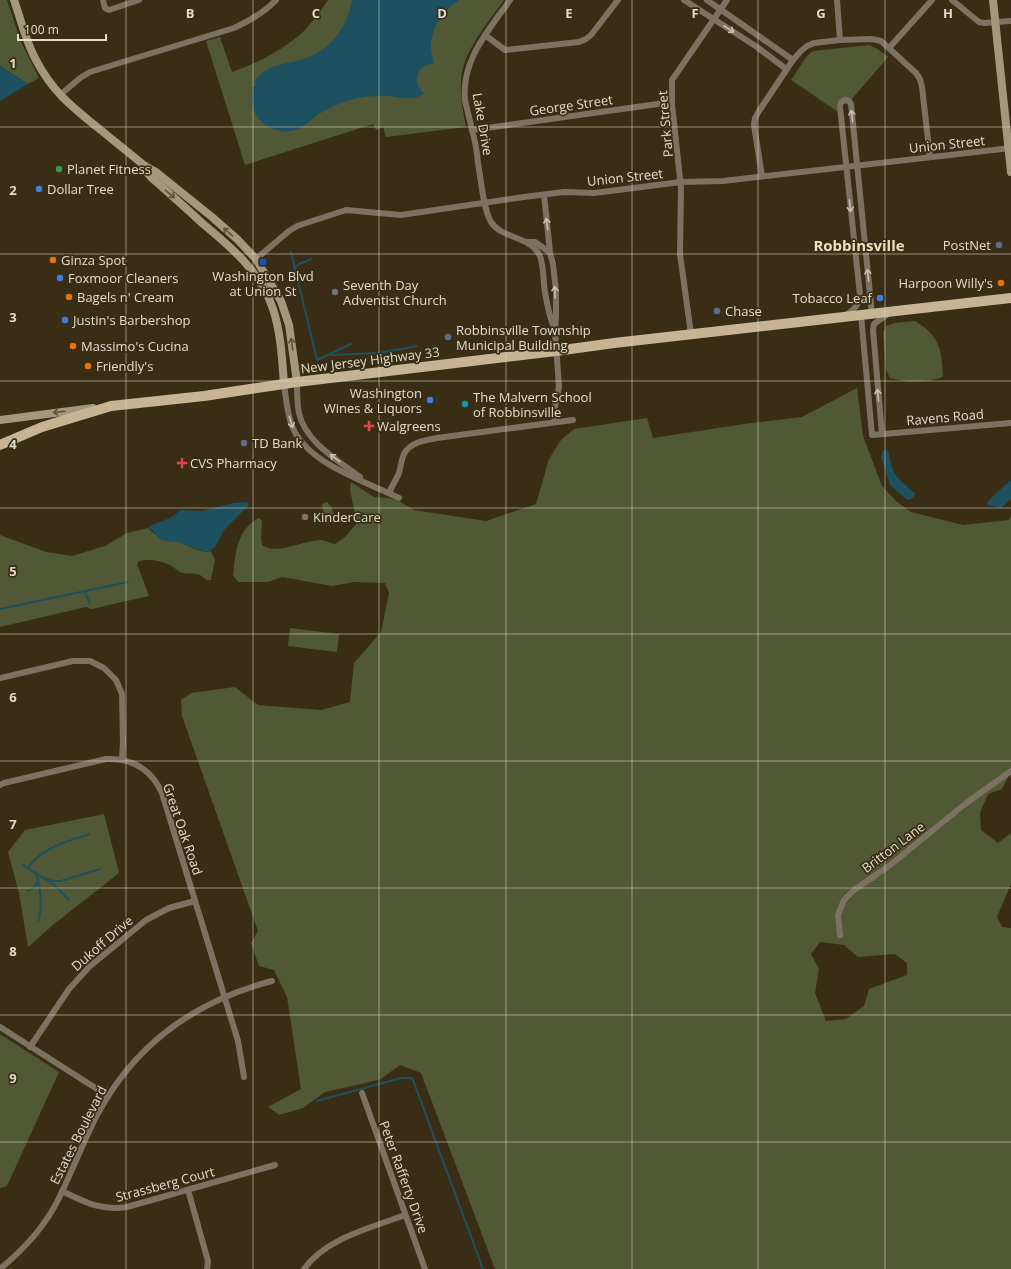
<svg xmlns="http://www.w3.org/2000/svg" width="1011" height="1269" viewBox="0 0 1011 1269" font-family="'Open Sans',sans-serif">
  <rect width="100%" height="100%" fill="#392e15"/>
  <g fill="#515836" fill-rule="evenodd">
    <polygon points="0,0 7,0 21,42 39,78 28,84 0,66"/>
    <path d="M 328,0 L 504,0 C 488,23 462,52 461,81 C 460,97 463,112 466,127 L 386,137 L 383,127 L 376,130 L 373,124 L 245,165 L 206,41 L 220,37 L 232,72 C 258,63 285,49 305,30 C 313,21 321,10 328,0 Z"/>
    <polygon points="869,45 876,48 888,57 851,100 841,102 841,114 791,80 807,56 813,51"/>
    <path d="M 915,321 C 939,335 942,350 943,377 C 925,383 908,383 890,378 L 886,370 L 883,333 L 886,326 L 895,323 Z"/>
    <path d="M 857,388 L 863,436 L 882,486 L 896,501 L 911,512 L 963,525 L 1008,520 L 1011,517 L 1011,771 L 1002,789 L 988,794 L 980,813 L 981,830 L 998,843 L 1011,833 L 1011,884 L 997,917 L 1002,927 L 1011,928 L 1011,1269 L 495,1269 L 421,1073 L 400,1065 L 381,1079 L 361,1084 L 325,1092 L 303,1108 L 279,1115 L 268,1107 L 301,1089 L 287,997 L 274,970 L 259,966 L 251,943 L 258,931 L 182,716 L 181,700 L 191,693 L 235,687 L 258,705 L 321,710 L 350,702 L 354,663 L 381,632 L 389,593 L 385,583 L 354,582 L 332,586 L 282,577 L 268,582 L 238,582 L 233,575 C 236,553 236,530 259,518 L 262,521 L 261,537 L 262,545 C 276,556 304,540 320,540 C 324,540 330,543 335,544 L 345,537 L 357,523 L 350,490 L 351,482 L 374,497 L 388,498 L 399,501 L 414,510 L 486,521 L 536,504 L 549,459 L 561,440 L 574,429 L 647,418 L 653,438 L 744,424 L 802,417 ZM 820,942 L 844,945 L 858,957 L 895,954 L 907,963 L 907,975 L 869,989 L 864,1006 L 846,1019 L 826,1021 L 815,993 L 819,969 L 811,954 Z"/>
    <polygon points="327,502 332,508 335,520 327,523 325,522 322,505 323,504"/>
    <path d="M 148,528 C 151,531 161,540 166,541 C 169,542 172,541 175,541 C 185,543 202,555 211,551 L 215,560 L 211,580 L 206,580 C 198,570 190,576 180,572 C 177,570 173,567 170,565 C 159,560 150,559 139,561 L 137,564 L 149,596 L 91,609 L 86,607 L 0,627 L 0,535 L 46,552 L 72,556 L 105,546 L 127,533 Z"/>
    <polygon points="290,628 339,634 337,652 288,646"/>
    <polygon points="104,814 119,873 54,924 28,947 19,893 8,852 25,830"/>
    <polygon points="0,1034 59,1072 7,1186 0,1188"/>
  </g>
  <g fill="#1e515f">
    <path d="M 352,0 L 459,0 C 438,15 425,37 434,63 C 430,64 426,65 422,68 C 413,75 417,87 424,94 C 412,101 402,98 389,96 C 379,96 368,96 358,98 C 344,101 331,107 319,114 C 313,118 308,123 302,127 C 289,135 274,132 263,123 C 251,113 251,100 252,87 L 256,85 L 254,82 C 267,64 281,65 300,60 C 329,52 347,29 352,0 Z"/>
    <polygon points="0,66 28,84 0,101"/>
    <path d="M 886,450 L 889,453 C 892,476 898,479 915,493 C 915,498 910,501 906,499 L 890,485 L 881,456 L 883,451 Z"/>
    <polygon points="1011,480 1011,499 1001,508 988,505 987,503 995,494"/>
    <polygon points="247,502 249,504 248,506 225,529 215,547 208,552 200,550 175,541 165,541 158,538 153,531 148,528 152,525 170,518 181,510 201,511 234,503"/>
  </g>
  <g fill="none" stroke-linecap="round" stroke-linejoin="round">
    <g stroke="#1e515f" stroke-width="2">
      <polyline points="291,252 317,360 351,344"/>
      <polyline points="294,268 299,264 311,259"/>
      <polyline points="331,355 379,353 417,346"/>
      <polyline points="84,591 88,599 90,604"/>
      <polyline points="0,609 128,582"/>
      <polyline points="23,865 53,884 69,900"/>
      <path d="M 28,868 C 42,847 67,842 89,834"/>
      <path d="M 36,872 C 40,889 43,905 38,922"/>
      <polyline points="44,878 55,881 61,881 100,869"/>
      <polyline points="28,891 35,887 37,883"/>
      <polyline points="317,1101 401,1078 411,1078 413,1080 483,1269"/>
    </g>
    <g stroke="#7b7262" stroke-width="6">
      <polyline points="103,0 105,8 109,10 139,0"/>
      <path d="M 510,0 C 489,30 461,60 465,100 C 467,110 470,120 472,130 C 475,140 477,152 478,163 C 481,179 483,208 491,222 C 503,240 530,235 540,256 C 544,267 543,281 545,292 C 547,305 550,318 555,331"/>
      <polyline points="684,0 757,47 786,69"/>
      <polyline points="707,0 793,60"/>
      <polyline points="837,0 840,40"/>
      <polyline points="952,0 979,22 984,23 1011,21"/>
      <polyline points="485,35 505,50 579,42 586,39 591,35 618,0"/>
      <polyline points="889,48 932,0"/>
      <path d="M 60,95 L 80,78 L 90,72 L 234,28 C 249,21 264,13 276,0"/>
      <polyline points="472,130 672,102"/>
      <polyline points="762,176 754,125 755,118 759,111 793,60 801,51 807,46 814,43 840,40 872,39 881,41 916,73 920,79 922,87 930,157"/>
      <polyline points="544,195 549,242 550,253"/>
      <polyline points="528,242 535,242 545,249 550,253 553,264 556,291 556,318 555,331 559,387 554,412 555,422"/>
      <polyline points="256,259 289,231 297,226 346,210 401,215 524,197 564,192 594,193 681,182 723,181 1011,148"/>
      <path d="M 846,315 C 854,310 859,305 860,295 L 840,107 L 841,102 L 845,100 L 849,101 L 851,104 L 872,314"/>
      <polyline points="861,315 872,435 1011,423"/>
      <polyline points="691,334 680,254 681,188 672,104 672,80 727,0"/>
      <path d="M 297,382 C 297,393 297,403 299,413 C 305,442 339,461 360,477"/>
      <path d="M 284,384 C 286,398 287,413 292,426 C 307,464 365,481 399,498"/>
      <polyline points="882,434 873,330 874,324 888,314"/>
      <path d="M 389,493 C 392,486 396,480 399,473 C 401,467 401,460 404,454 C 410,442 426,440 437,438 L 573,420"/>
      <polyline points="0,678 73,661 90,661 104,668 116,680 122,694 123,743 122,759"/>
      <path d="M 0,785 L 4,783 L 106,759 C 132,758 151,769 162,793 L 238,1041 L 244,1077"/>
      <polyline points="840,935 838,915 844,900 854,890 889,866 965,804 1011,771"/>
      <polyline points="0,1027 108,1096"/>
      <polyline points="30,1047 69,989 89,967 146,920 169,908 195,901"/>
      <polyline points="362,1093 425,1269"/>
      <polyline points="188,1190 208,1261 207,1269"/>
      <path d="M 62,1191 C 85,1202 100,1211 127,1207 L 275,1165"/>
      <path d="M 0,1269 C 23,1250 45,1226 58,1200 C 72,1172 83,1142 97,1115 C 135,1044 195,1001 272,981"/>
      <path d="M 304,1269 C 326,1238 371,1228 405,1215"/>
    </g>
    <g stroke="#a5977e" stroke-width="8">
      <path d="M 14,0 C 21,20 26,42 36,60 C 52,91 71,106 97,127 C 113,140 129,153 145,166 L 156,172 L 212,217 L 237,239 L 256,259 L 281,301 L 289,325 L 297,382"/>
      <polyline points="993,0 1011,172"/>
      <path d="M 145,166 L 145,170 L 152,178 C 169,193 186,208 202,223 C 231,247 261,272 273,309 C 281,333 282,359 284,384"/>
      <polyline points="0,420 93,408"/>
    </g>
    <polyline stroke="#c6b493" stroke-width="10" points="0,445 42,427 111,406 204,396 297,382 556,351 614,343 1011,298"/>
  </g>
  <defs><path id="oneway-shaft" d="M-6 0H5M1.5-3L5.5 0L1.5 3" fill="none" stroke-width="1.6" stroke-linecap="round" stroke-linejoin="round"/></defs>
  <g stroke="#c8c1b2">
    <use href="#oneway-shaft" transform="translate(729 29) rotate(32)"/>
    <use href="#oneway-shaft" transform="translate(852 116) rotate(-96)"/>
    <use href="#oneway-shaft" transform="translate(850 206) rotate(84)"/>
    <use href="#oneway-shaft" transform="translate(547 224) rotate(-97)"/>
    <use href="#oneway-shaft" transform="translate(868 275) rotate(-96)"/>
    <use href="#oneway-shaft" transform="translate(555 292) rotate(-91)"/>
    <use href="#oneway-shaft" transform="translate(878 395) rotate(-95)"/>
    <use href="#oneway-shaft" transform="translate(291 422) rotate(73)"/>
    <use href="#oneway-shaft" transform="translate(335 458) rotate(-143)"/>
  </g>
  <g stroke="#5f533a">
    <use href="#oneway-shaft" transform="translate(170 194) rotate(41)"/>
    <use href="#oneway-shaft" transform="translate(228 232) rotate(-139)"/>
    <use href="#oneway-shaft" transform="translate(292 344) rotate(-97)"/>
    <use href="#oneway-shaft" transform="translate(59 412) rotate(173)"/>
  </g>
  <path fill="none" stroke="#e1dbcc" stroke-width="1" stroke-opacity="0.55" d="M 126,0 L 126,1269M 253,0 L 253,1269M 379,0 L 379,1269M 506,0 L 506,1269M 632,0 L 632,1269M 758,0 L 758,1269M 885,0 L 885,1269M 0,127 L 1011,127M 0,254 L 1011,254M 0,381 L 1011,381M 0,508 L 1011,508M 0,634 L 1011,634M 0,761 L 1011,761M 0,888 L 1011,888M 0,1015 L 1011,1015M 0,1142 L 1011,1142"/>
  <circle fill="#2e9e5b" stroke="#392e15" stroke-width="1.5" cx="59" cy="169" r="4"/>
  <g fill="#3f7fe0" stroke="#392e15" stroke-width="1.5">
    <circle cx="39" cy="189" r="4"/>
    <circle cx="60" cy="278" r="4"/>
    <circle cx="880" cy="298" r="4"/>
    <circle cx="65" cy="320" r="4"/>
    <circle cx="430" cy="400" r="4"/>
  </g>
  <g fill="#5c6f8a" stroke="#392e15" stroke-width="1.5">
    <circle cx="999" cy="245" r="4"/>
    <circle cx="717" cy="311" r="4"/>
    <circle cx="448" cy="337" r="4"/>
    <circle cx="244" cy="443" r="4"/>
  </g>
  <g fill="#e8710a" stroke="#392e15" stroke-width="1.5">
    <circle cx="53" cy="260" r="4"/>
    <circle cx="1001" cy="283" r="4"/>
    <circle cx="69" cy="297" r="4"/>
    <circle cx="73" cy="346" r="4"/>
    <circle cx="88" cy="366" r="4"/>
  </g>
  <rect fill="#1a4fb4" stroke="#392e15" stroke-width="1.5" x="259" y="258" width="8" height="8" rx="2"/>
  <circle fill="#6b7280" stroke="#392e15" stroke-width="1.5" cx="335" cy="292" r="4"/>
  <circle fill="#0f9aa8" stroke="#392e15" stroke-width="1.5" cx="465" cy="404" r="4"/>
  <g fill="#e0444e" stroke="#392e15" stroke-width="1.5">
    <path d="M367 420h4v4h4v4h-4v4h-4v-4h-4v-4h4z"/>
    <path d="M180 457h4v4h4v4h-4v4h-4v-4h-4v-4h4z"/>
  </g>
  <circle fill="#8d6e63" stroke="#392e15" stroke-width="1.5" cx="305" cy="517" r="4"/>
  <g text-anchor="middle" stroke-width="3.5" stroke-linejoin="round" paint-order="stroke">
    <g font-size="13" fill="#e1dbcc" stroke="#392e15">
      <text transform="translate(571 105) rotate(-8)" y="5">George Street</text>
      <text transform="translate(483 124) rotate(80)" y="5">Lake Drive</text>
      <text transform="translate(665 124) rotate(-95)" y="5">Park Street</text>
      <text transform="translate(947 144) rotate(-6)" y="5">Union Street</text>
      <text transform="translate(625 177) rotate(-6)" y="5">Union Street</text>
      <text transform="translate(370 360) rotate(-7)" y="5">New Jersey Highway 33</text>
      <text transform="translate(945 417) rotate(-5)" y="5">Ravens Road</text>
      <text transform="translate(183 829) rotate(71)" y="5">Great Oak Road</text>
      <text transform="translate(893 847) rotate(-37)" y="5">Britton Lane</text>
      <text transform="translate(102 943) rotate(-41)" y="5">Dukoff Drive</text>
      <text transform="translate(78 1135) rotate(-63)" y="5">Estates Boulevard</text>
      <text transform="translate(404 1177) rotate(70)" y="5">Peter Rafferty Drive</text>
      <text transform="translate(165 1184) rotate(-15)" y="5">Strassberg Court</text>
    </g>
    <g font-size="13" fill="#e1dbcc" stroke="#392e15" text-anchor="start">
      <text x="67" y="174">Planet Fitness</text>
      <text x="47" y="194">Dollar Tree</text>
      <text x="991" y="250" text-anchor="end">PostNet</text>
      <text x="61" y="265">Ginza Spot</text>
      <text x="263" y="281" text-anchor="middle">Washington Blvd<tspan x="263" dy="15">at Union St</tspan></text>
      <text x="68" y="283">Foxmoor Cleaners</text>
      <text x="993" y="288" text-anchor="end">Harpoon Willy's</text>
      <text x="343" y="290">Seventh Day<tspan x="343" dy="15">Adventist Church</tspan></text>
      <text x="77" y="302">Bagels n' Cream</text>
      <text x="872" y="303" text-anchor="end">Tobacco Leaf</text>
      <text x="725" y="316">Chase</text>
      <text x="73" y="325">Justin's Barbershop</text>
      <text x="456" y="335">Robbinsville Township<tspan x="456" dy="15">Municipal Building</tspan></text>
      <text x="81" y="351">Massimo's Cucina</text>
      <text x="96" y="371">Friendly's</text>
      <text x="422" y="398" text-anchor="end">Washington<tspan x="422" dy="15">Wines &amp; Liquors</tspan></text>
      <text x="473" y="402">The Malvern School<tspan x="473" dy="15">of Robbinsville</tspan></text>
      <text x="377" y="431">Walgreens</text>
      <text x="252" y="448">TD Bank</text>
      <text x="190" y="468">CVS Pharmacy</text>
      <text x="313" y="522">KinderCare</text>
    </g>
    <g font-size="15" font-weight="bold" fill="#ede0c2" stroke="#392e15">
      <text x="859" y="251">Robbinsville</text>
    </g>
  </g>
  <g font-size="13" text-anchor="middle" font-weight="bold" fill="#e1dbcc" stroke="#392e15" stroke-width="3.5" stroke-linejoin="round" paint-order="stroke">
    <text x="190" y="18">B</text>
    <text x="316" y="18">C</text>
    <text x="442" y="18">D</text>
    <text x="569" y="18">E</text>
    <text x="695" y="18">F</text>
    <text x="821" y="18">G</text>
    <text x="948" y="18">H</text>
    <text x="13" y="68">1</text>
    <text x="13" y="195">2</text>
    <text x="13" y="322">3</text>
    <text x="13" y="449">4</text>
    <text x="13" y="576">5</text>
    <text x="13" y="702">6</text>
    <text x="13" y="829">7</text>
    <text x="13" y="956">8</text>
    <text x="13" y="1083">9</text>
  </g>
  <path d="M18 34v6h88v-6" fill="none" stroke="#e1dbcc" stroke-width="2"/>
  <text x="24" y="34" font-size="12" fill="#e1dbcc" stroke="#392e15" stroke-width="3" paint-order="stroke">100 m</text>
</svg>
